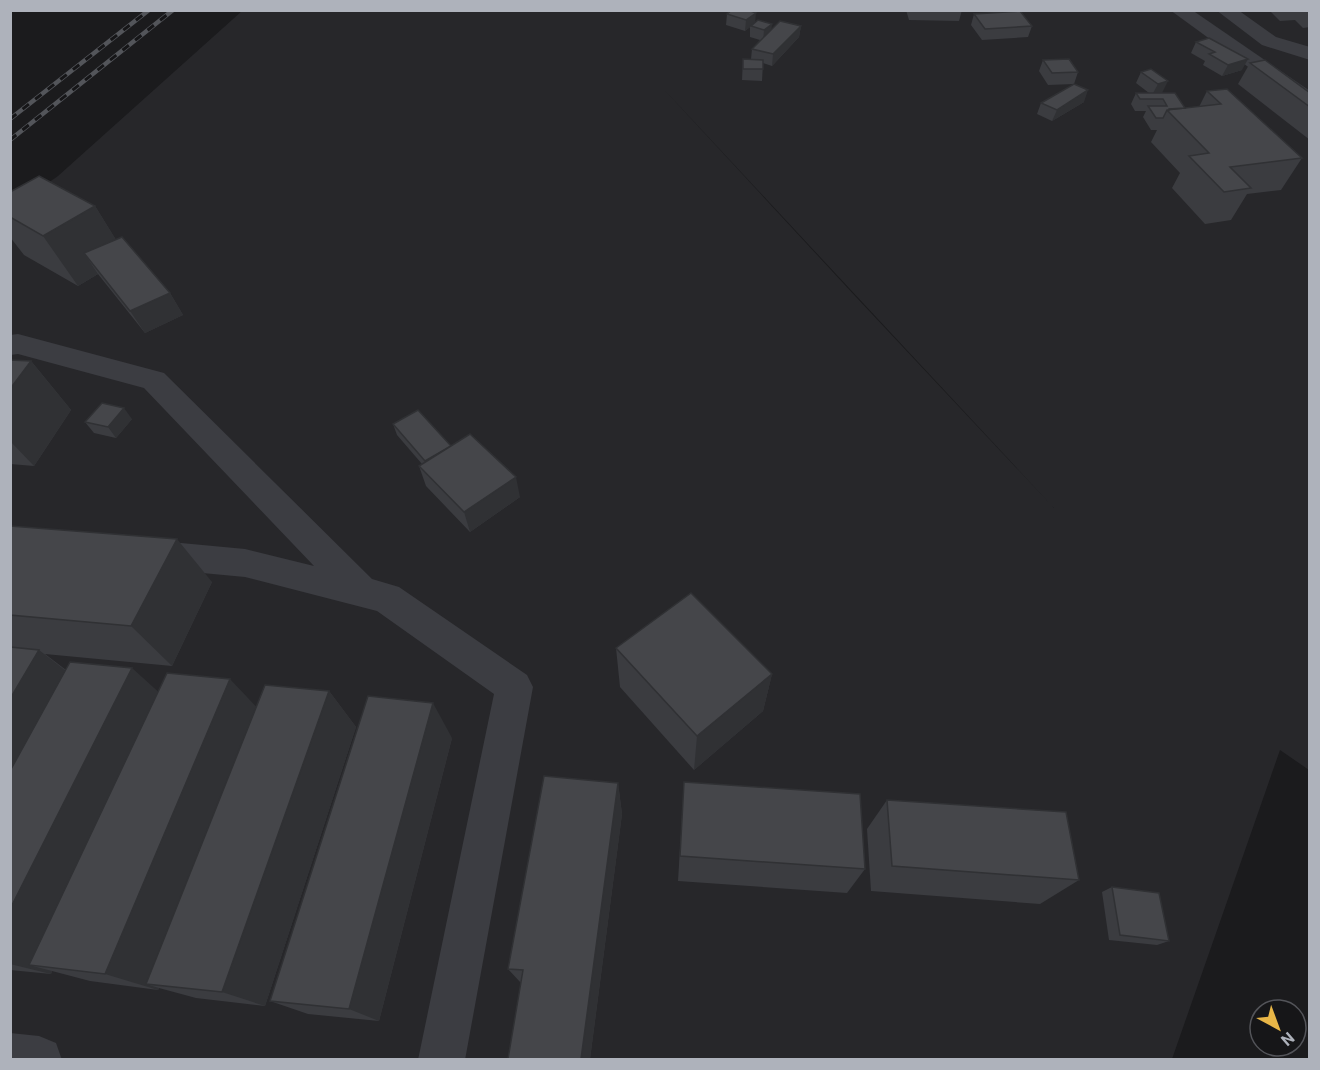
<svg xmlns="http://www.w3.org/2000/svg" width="1320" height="1070" viewBox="0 0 1320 1070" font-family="Roboto,sans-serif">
  <rect width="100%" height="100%" fill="#1b1b1d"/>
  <path fill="#27272a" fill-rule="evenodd" d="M 242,11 L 1309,11 L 1309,770 L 1280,750 L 1172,1059 L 11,1060 L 11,212 L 25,199 L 58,176 ZM 658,83 L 1054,508 L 856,297 Z"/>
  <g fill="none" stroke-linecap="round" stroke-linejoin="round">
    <g fill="#3c3d42" fill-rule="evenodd">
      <polygon points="1170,10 1192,10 1310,91 1310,107 1302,106"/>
      <polygon points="1216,10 1238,10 1276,37 1310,47 1310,60 1262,45"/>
      <polygon points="18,334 164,373 372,579 399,587 527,675 533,687 465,1060 418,1060 494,694 377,611 245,577 149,568 137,564 132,554 137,544 149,540 245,549 314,566 144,388 18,354 10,355 10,335"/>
      <polygon points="10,1033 39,1036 56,1043 62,1060 10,1060"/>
    </g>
    <g stroke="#53555a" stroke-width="4.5">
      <g id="rail">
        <polyline points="10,119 149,10"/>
        <polyline points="10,140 173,10"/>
      </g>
    </g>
    <use href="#rail" stroke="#161618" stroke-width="3" stroke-dasharray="8" stroke-linecap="butt"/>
  </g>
  <g fill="#3b3c40">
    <polygon points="906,10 962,10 959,21 909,20"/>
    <polygon points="1269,10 1310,10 1310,27 1303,28 1295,20 1280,21"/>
    <polygon points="727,14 755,22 771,29 801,26 799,37 772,66 763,63 762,81 742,80 743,59 751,59 752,49 760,40 750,37 750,27 745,31 726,25"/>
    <polygon points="974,14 1032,26 1028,37 982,40 971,25"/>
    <polygon points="1209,38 1242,70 1222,76 1203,65 1205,61 1191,53 1196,42"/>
    <polygon points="1043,60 1078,72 1074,84 1048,85 1039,71"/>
    <polygon points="1250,63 1310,93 1310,140 1238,84"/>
    <polygon points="1151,69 1162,93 1185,108 1199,107 1207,91 1302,158 1281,190 1247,194 1231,220 1205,224 1172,188 1180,173 1151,142 1157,130 1151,130 1143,117 1146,111 1135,111 1131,104 1136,93 1149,93 1136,83 1141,72"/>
    <polygon points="1084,102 1052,121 1037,114 1041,103"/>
    <polygon points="10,192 95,206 116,240 170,293 183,315 145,333 98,274 78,286 24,255 10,237"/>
    <polygon points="10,360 31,361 71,410 34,466 10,464"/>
    <polygon points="132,419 116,438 94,433 85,422"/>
    <polygon points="393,424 451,446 520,497 470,532 426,486 419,466 422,464 397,435"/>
    <polygon points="10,526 212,582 172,666 45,654 66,670 158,692 257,707 329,691 356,727 265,1006 196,998 159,988 158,990 90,981 52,971 51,974 10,970"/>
    <polygon points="616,648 772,674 763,711 694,770 620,687"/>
    <polygon points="452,738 379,1021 308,1014 270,1001"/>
    <polygon points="684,782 865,869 847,893 678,881"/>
    <polygon points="618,783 622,814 590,1059 508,1059 521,983 508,969"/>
    <polygon points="887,800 1079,880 1040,904 871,891 867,829"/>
    <polygon points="1112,887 1169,941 1157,945 1109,940 1102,892"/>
  </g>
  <g fill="#303134">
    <polygon points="756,13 755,24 751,26 750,27 745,31 746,20"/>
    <polygon points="772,24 771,35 763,41 764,30"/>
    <polygon points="801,26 799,37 772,66 773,54"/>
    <polygon points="1248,59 1242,70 1222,76 1228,65"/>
    <polygon points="1168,81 1162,93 1152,95 1158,84"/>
    <polygon points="1088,90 1084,102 1052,121 1057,110"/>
    <polygon points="95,206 126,256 84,253 98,274 78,286 43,236"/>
    <polygon points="170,293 183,315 145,333 130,311"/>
    <polygon points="31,361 71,410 34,466 10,441 10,389"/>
    <polygon points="124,408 132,419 116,438 108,427"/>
    <polygon points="516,477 520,497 470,532 464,512"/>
    <polygon points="177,539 212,582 172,666 131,626"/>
    <polygon points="39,650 88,688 10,836 10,699"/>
    <polygon points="132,668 174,706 29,965 52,971 51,974 10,964 10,909"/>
    <polygon points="772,674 763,711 694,770 697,736"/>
    <polygon points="230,679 265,716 146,984 159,988 158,990 105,974"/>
    <polygon points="329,691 356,727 265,1006 222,992"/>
    <polygon points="433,703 452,738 379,1021 349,1009"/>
    <polygon points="618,783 622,814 590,1059 581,1059"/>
  </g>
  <g fill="#45464a" stroke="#303134" stroke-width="1.5">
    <polygon points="732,10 748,10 756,13 746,20 727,14"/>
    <polygon points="1020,11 1032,26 985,29 974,14"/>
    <polygon points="758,20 772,24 764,30 751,26"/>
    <polygon points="780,21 801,26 773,54 752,49"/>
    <polygon points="1209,38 1248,59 1228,65 1209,54 1215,52 1196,42"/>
    <polygon points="743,59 763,60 763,69 743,69"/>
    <polygon points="1069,59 1078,72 1052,73 1043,60"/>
    <polygon points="1265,60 1310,93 1310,107 1250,63"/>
    <polygon points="1151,69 1168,81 1158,84 1141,72"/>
    <polygon points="1074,84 1088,90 1057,110 1041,103"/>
    <polygon points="1227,89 1302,158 1230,167 1251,188 1224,192 1189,156 1209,153 1167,110 1221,104 1207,91"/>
    <polygon points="1136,93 1175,93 1185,108 1169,109 1169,110 1167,110 1163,118 1156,118 1148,106 1167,106 1163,99 1140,99"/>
    <polygon points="39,176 95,206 43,236 10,217 10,192"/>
    <polygon points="122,237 170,293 130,311 84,253"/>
    <polygon points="10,360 31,361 10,389"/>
    <polygon points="102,403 124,408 108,427 85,422"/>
    <polygon points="418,410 451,446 425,461 393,424"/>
    <polygon points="470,434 516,477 464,512 419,466"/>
    <polygon points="10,526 177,539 131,626 10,615"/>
    <polygon points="691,593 772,674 697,736 616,648"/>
    <polygon points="10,647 39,650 10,699"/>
    <polygon points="70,662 132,668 10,909 10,771"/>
    <polygon points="167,673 230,679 105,974 29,965"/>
    <polygon points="265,685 329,691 222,992 146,984"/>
    <polygon points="368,696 433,703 349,1009 270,1001"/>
    <polygon points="544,776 618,783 581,1059 508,1059 523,970 508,969"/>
    <polygon points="684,782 860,794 865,869 680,856"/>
    <polygon points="887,800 1066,812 1079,880 892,866"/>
    <polygon points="1112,887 1159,893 1169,941 1120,935"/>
  </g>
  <rect width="1320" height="1070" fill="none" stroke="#aeb2bb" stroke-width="24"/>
  <g transform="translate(1278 1028) rotate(139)"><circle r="28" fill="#161618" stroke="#535459" stroke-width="1.5"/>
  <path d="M0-4.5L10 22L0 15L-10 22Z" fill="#e8b647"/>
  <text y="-9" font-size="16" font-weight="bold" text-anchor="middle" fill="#aeb2bb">N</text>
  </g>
</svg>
